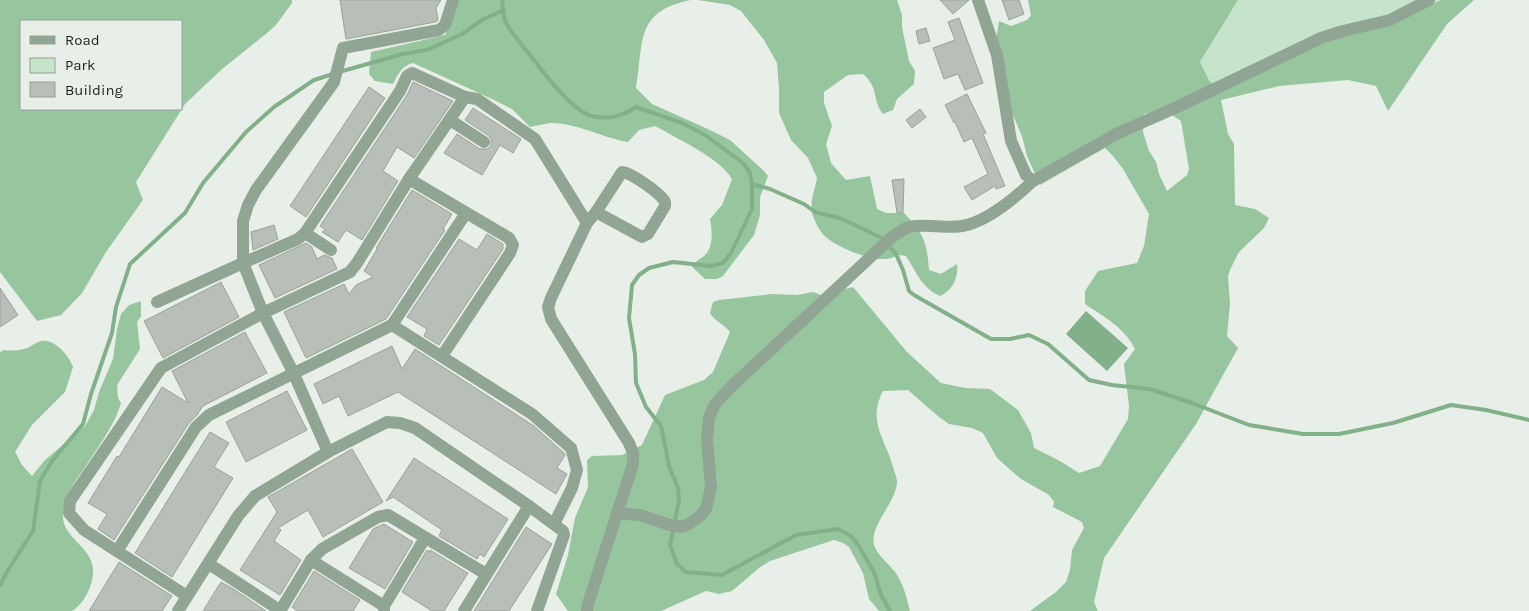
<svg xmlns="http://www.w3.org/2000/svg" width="1529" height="611" viewBox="0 0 1529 611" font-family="Karla,sans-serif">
  <rect width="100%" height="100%" fill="#e8efe8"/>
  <polygon fill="#c6e4ca" points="1238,0 1441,0 1226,89 1210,82 1200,62"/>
  <g fill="#97c59d" fill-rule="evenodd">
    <path d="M 0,0 L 292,0 L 292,3 L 276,25 L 267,33 L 221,70 L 185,104 L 136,182 L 143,200 L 106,252 L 82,293 L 61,315 L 37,321 L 0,272 ZM 21,21 L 181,21 L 181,109 L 21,109 Z"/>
    <path d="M 448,0 L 691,0 C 634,11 644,43 636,88 L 652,104 L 710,130 L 730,140 L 764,171 L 768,176 L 760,197 L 760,215 L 754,235 L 723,276 L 717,279 L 705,279 L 692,267 C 696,261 698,260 704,256 C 714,248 712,230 710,219 L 722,205 L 732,179 C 720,158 676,138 655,126 L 639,130 L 628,142 C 603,138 575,122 550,123 C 543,124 536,126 530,127 L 512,109 L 492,99 L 413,63 C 402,66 398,74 393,84 L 375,81 L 369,74 L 371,52 L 445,35 L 449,25 Z"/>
    <path d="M 698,0 L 897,0 L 902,15 L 902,27 L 909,61 L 915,71 L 914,84 L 897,99 L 893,110 L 883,114 C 871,98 880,89 863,74 L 848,75 L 824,92 L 824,103 L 832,126 L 826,144 L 831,163 L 846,180 L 870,176 L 877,209 L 886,213 L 904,213 C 924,233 927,243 929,270 L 941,274 L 957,264 C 959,277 952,291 940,296 C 921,287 917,273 906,256 C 896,253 894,259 884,259 C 869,260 839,248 827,238 C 821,234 813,219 812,212 C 810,200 815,189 817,178 L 808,158 L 791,140 L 779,113 L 779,89 L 777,63 L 764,40 L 741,11 L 730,5 Z"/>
    <path d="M 1028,0 L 1238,0 L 1200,62 L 1210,82 L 1226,88 L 1271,66 L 1356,30 L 1426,7 L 1441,0 L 1474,0 L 1447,24 L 1388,111 L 1376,86 L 1348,80 L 1279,86 L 1221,100 L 1228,134 L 1234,144 L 1235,205 L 1255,209 L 1269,218 L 1264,228 L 1239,252 L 1230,270 L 1228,276 L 1230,304 L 1227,336 L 1238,348 L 1196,424 L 1104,558 L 1094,602 L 1098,611 L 1030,611 L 1056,592 L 1066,582 L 1070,570 L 1072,550 L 1084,528 L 1082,522 L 1053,507 L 1054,502 L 1049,495 L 1021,479 L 997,458 L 983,433 L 972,428 L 949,424 L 939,417 L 908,390 L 883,391 C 867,422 885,438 893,467 C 894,471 897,477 897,482 C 896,503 869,526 874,545 C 877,555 889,564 895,572 C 903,583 907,598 910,611 L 879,611 L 869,599 L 863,573 L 849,547 L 843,543 L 834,540 L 770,561 L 759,568 L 732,591 L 719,594 L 706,591 L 661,611 L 568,611 L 556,594 L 568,555 L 575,518 L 588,487 L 587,460 L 592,456 L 622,455 L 642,445 L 665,395 L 704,380 L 713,372 L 730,332 C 724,324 714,321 710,313 L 713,302 L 719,300 L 772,294 L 797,295 L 813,292 L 821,295 L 853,287 L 907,352 L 941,383 L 965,388 L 990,389 L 1018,410 L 1031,433 L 1034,448 L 1060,461 L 1079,473 L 1100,466 L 1128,419 L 1129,406 L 1124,364 L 1135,349 C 1124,327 1104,317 1085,304 L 1085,291 L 1098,271 L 1137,263 L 1144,246 L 1149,214 L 1123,169 L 1113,156 L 1105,148 L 1040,185 L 1027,156 L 1022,136 L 1012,113 L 996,40 L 999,21 L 1011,26 L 1027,20 L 1031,15 ZM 1164,110 L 1181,121 L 1189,169 L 1187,175 L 1167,191 L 1159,174 L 1156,162 L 1149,151 L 1143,132 L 1144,114 Z"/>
    <path d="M 141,301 L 141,316 L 137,322 L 140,349 L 117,385 L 118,398 L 121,403 C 115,425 96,450 84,469 C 74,483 64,496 63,514 C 61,543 105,547 90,587 C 86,597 81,605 72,611 L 0,611 L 0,353 L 3,350 C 12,351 23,351 31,346 C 34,344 37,342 41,341 C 54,338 69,355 73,367 L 65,392 L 32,425 L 15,452 L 22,465 L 32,476 L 45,460 L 85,426 L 94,410 L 99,392 L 113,359 L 117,329 L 121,314 L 129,305 Z"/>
  </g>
  <polygon fill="#82b089" points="1086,311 1128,348 1107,371 1066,334"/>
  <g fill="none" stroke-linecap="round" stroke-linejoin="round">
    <g stroke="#82b089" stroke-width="4">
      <path d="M 502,0 C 503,7 503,17 506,23 C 510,31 517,38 522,45 C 537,63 569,110 592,116 C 607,120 623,116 636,107 L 682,123 L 705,135 L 743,163 L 750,173 L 752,184 L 752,209 L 731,253 L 723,263 L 711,266 L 673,262 L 649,268 L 639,275 L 632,285 L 629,318 L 635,354 L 636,383 L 646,407 L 661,426 L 669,466 L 678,488 L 679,500 L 670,545 L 677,564 L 686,572 L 722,575 L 796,535 L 838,529 L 851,536 L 858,545 L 874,572 L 881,595 L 890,611"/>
      <polyline points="339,72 403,54 427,50 462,34 482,20 504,10"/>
      <polyline points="752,184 770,189 804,204 815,212 840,218 880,237 896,254 903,270 909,291 914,295 991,339 1010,339 1029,335 1048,344 1089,380 1112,385 1150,389 1192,403 1249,425 1303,434 1339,434 1393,423 1451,405 1486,410 1529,420"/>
      <polyline points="0,585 8,570 33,531 40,481 52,461 83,424 91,394 112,333 116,307 130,264 185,213 203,183 246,132 274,107 314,80 333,74"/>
    </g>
  </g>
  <g fill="#b8bfb9" stroke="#9ba29c">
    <polygon points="340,0 441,0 436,8 438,20 435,22 346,39"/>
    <polygon points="940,0 969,0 953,14"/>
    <polygon points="1002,0 1019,0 1024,14 1009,20"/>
    <polygon points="959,18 983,83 965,90 958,74 944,79 933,48 955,40 948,22"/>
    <polygon points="926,28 930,41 919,44 916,31"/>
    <polygon points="413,82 453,101 414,158 397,147 383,171 398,181 362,240 346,230 338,242 322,232 326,230 320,226 407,95"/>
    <polygon points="369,87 385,98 306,217 290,206"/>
    <polygon points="967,94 986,133 983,134 1005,186 996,189 995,186 972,200 964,187 988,174 972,138 964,142 955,122 954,123 945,105"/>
    <polygon points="473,108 521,139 513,153 500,145 482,175 444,153 457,134 480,149 487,149 491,146 491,139 489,136 465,120"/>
    <polygon points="920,109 926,117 912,128 906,120"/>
    <polygon points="904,179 903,213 897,213 892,180"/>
    <polygon points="412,190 452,214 443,229 445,230 386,319 306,358 284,312 344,284 349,294 356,285 373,277 364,271 377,249 376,248"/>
    <polygon points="274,225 278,239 253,250 251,232"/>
    <polygon points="487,234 503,244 503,249 439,345 424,336 427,329 407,317 459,239 477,250"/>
    <polygon points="306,243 312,247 317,259 324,255 332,258 337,269 275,298 259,265"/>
    <polygon points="221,282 239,317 163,358 144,321"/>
    <polygon points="0,288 18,315 0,327"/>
    <polygon points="245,332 267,373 203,406 197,415 189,423 114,540 98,529 107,514 88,503 117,456 119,457 162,387 188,403 172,371"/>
    <polygon points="392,346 402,369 415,349 534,426 564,453 565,455 557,468 567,474 556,494 398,392 348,416 339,396 323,404 314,384"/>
    <polygon points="287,391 307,430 246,462 226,422"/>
    <polygon points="210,432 229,443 214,467 233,478 172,577 135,553"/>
    <polygon points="352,449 383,502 323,537 308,510 278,528 281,530 274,541 301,560 280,595 240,570 277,512 268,497"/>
    <polygon points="414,458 508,519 484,557 480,554 477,559 439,536 442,530 393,497 386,501"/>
    <polygon points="384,524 413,542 385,589 349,568 373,529"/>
    <polygon points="526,527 552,544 509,611 474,611"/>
    <polygon points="427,550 429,552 430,550 468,573 444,611 432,611 402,592"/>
    <polygon points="119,562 172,596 162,611 89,611"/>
    <polygon points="314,571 360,600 353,611 297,611 292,607"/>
    <polygon points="221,582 235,590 266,611 203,611"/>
  </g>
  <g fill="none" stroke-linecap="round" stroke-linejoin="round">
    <g stroke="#91a594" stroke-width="12">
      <polyline points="978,0 997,55 1011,141 1026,175 1033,181 1116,134 1177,107 1321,38 1343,31 1390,20 1429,0"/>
      <polyline points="450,120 484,142"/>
      <polyline points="409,179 509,238 513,245 510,253 442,356"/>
      <path d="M 587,223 L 596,212 L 642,237 L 648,234 L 665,206 C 665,202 666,202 663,199 C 658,192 630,172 622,172 L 596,212"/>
      <polyline points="305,233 331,250"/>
      <polyline points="157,302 243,263 298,239 305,233 400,91 407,76 412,73 465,97 477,99 535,139 587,223 551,298 548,307 551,319 629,443 633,453 633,464 588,604 587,611"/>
      <polyline points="392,325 466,213"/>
      <polyline points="328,452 294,374 263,313 243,263 243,221 248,205 256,190 334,82 343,48 439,30 445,25 453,0"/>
      <path d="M 617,513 L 640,515 L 670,525 L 682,527 L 689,524 L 700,516 L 706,509 L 711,487 L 707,439 L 709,418 L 715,404 L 734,384 L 892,237 C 897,234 903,229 909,227 C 927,223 944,229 962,226 C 986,222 1016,197 1033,181"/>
      <polyline points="117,551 196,427 209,415 392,325 532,414 571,448 577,470 572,488 554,524"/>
      <polyline points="311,560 384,606"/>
      <polyline points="209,564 281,611"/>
      <polyline points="187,596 84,530 69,513 70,501 161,368 263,313 350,272 357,263 409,179 465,97"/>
      <polyline points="178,611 238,516 255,496 328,452 387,422 400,423 415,428 529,506 563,531 564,535 537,611"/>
      <polyline points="280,611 311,560 322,549 378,517 388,515 486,574"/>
      <polyline points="384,611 384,606 425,538"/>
      <polyline points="464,611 529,506"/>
    </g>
  </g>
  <rect x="20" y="20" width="162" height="90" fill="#e8efe8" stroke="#989d98"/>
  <rect x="30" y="36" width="25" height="8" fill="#91a594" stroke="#989d98"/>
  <text x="65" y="45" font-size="15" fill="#1f211f">Road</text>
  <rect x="30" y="58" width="25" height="15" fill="#c6e4ca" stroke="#989d98"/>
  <text x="65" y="70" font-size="15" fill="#1f211f">Park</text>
  <rect x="30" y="82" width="25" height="15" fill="#b8bfb9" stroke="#989d98"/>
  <text x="65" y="95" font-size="15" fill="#1f211f">Building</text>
</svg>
